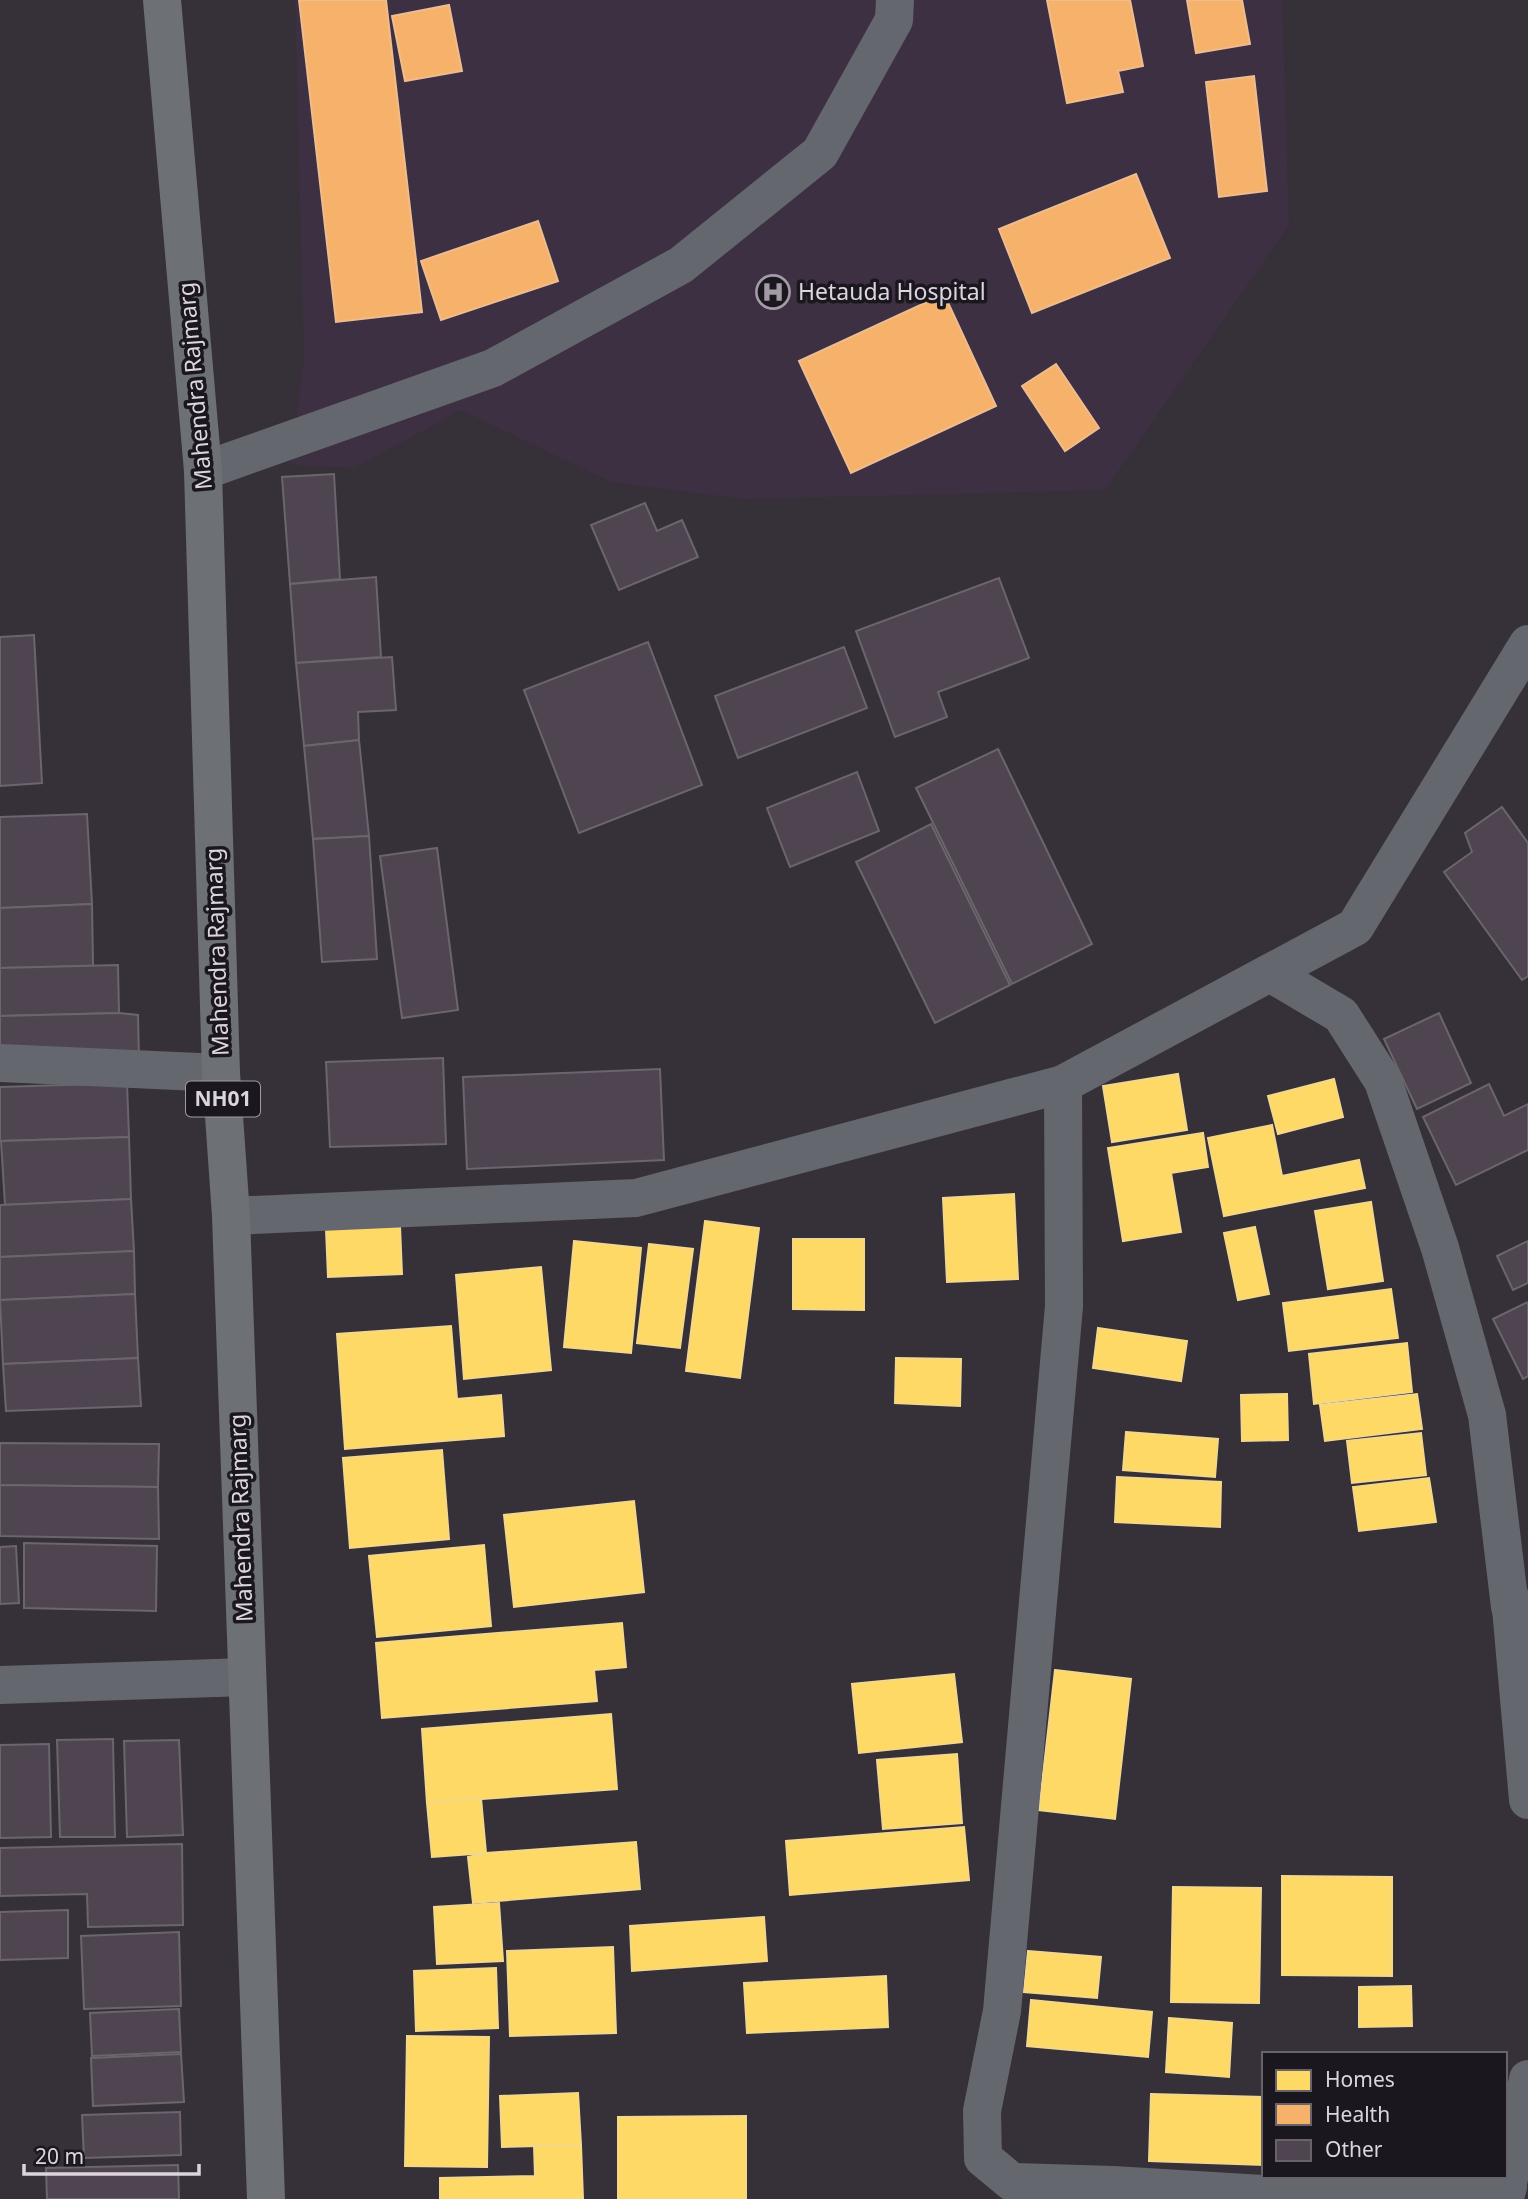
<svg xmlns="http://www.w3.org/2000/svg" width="1528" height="2199" viewBox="0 0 1528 2199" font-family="'Noto Sans',sans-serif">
  <rect width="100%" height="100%" fill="#363038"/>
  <polygon fill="#3e3043" points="295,0 1282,0 1289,225 1105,490 744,499 611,482 461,410 354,468 291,465 304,358"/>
  <g fill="#ffd966" stroke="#f4d88a" stroke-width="2">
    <polygon points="1178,1074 1187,1130 1112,1142 1103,1086"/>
    <polygon points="1334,1079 1343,1117 1278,1134 1268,1096"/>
    <polygon points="1272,1125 1282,1176 1359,1160 1365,1188 1224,1216 1208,1138"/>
    <polygon points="1203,1133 1208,1167 1171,1173 1181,1232 1123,1241 1108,1148"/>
    <polygon points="1014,1194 1018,1279 947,1282 943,1198"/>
    <polygon points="1371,1202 1383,1281 1328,1289 1315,1211"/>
    <polygon points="705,1221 759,1228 740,1378 686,1371"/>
    <polygon points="400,1226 402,1274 328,1277 326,1229"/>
    <polygon points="1255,1227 1269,1294 1238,1300 1224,1233"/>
    <polygon points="793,1239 864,1239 864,1310 793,1309"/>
    <polygon points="574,1241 641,1248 631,1353 564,1347"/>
    <polygon points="649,1244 693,1249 680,1348 637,1343"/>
    <polygon points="541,1267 551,1370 464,1379 456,1275"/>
    <polygon points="1391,1289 1398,1338 1289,1351 1283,1303"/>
    <polygon points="451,1326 457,1399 501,1395 504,1436 345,1449 337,1334"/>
    <polygon points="1098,1328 1187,1341 1181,1381 1093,1368"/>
    <polygon points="1407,1343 1412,1392 1314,1404 1309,1354"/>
    <polygon points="896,1358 961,1359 960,1406 895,1403"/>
    <polygon points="1287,1394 1288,1440 1242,1441 1241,1395"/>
    <polygon points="1417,1394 1422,1429 1325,1441 1320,1405"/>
    <polygon points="1126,1432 1218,1439 1215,1477 1123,1470"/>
    <polygon points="1421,1433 1426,1475 1352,1483 1347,1441"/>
    <polygon points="442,1450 449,1539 350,1548 343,1458"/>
    <polygon points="1117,1477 1221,1482 1220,1527 1115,1522"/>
    <polygon points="1429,1478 1436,1522 1359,1531 1353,1487"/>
    <polygon points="634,1501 644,1592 514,1607 504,1515"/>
    <polygon points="484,1545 491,1626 377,1637 369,1556"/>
    <polygon points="622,1623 626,1667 594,1670 597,1701 382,1718 376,1643"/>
    <polygon points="1055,1670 1131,1679 1115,1819 1039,1810"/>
    <polygon points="954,1674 962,1742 859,1753 852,1684"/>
    <polygon points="611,1714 617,1789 427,1803 422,1729"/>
    <polygon points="957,1754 962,1823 883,1829 877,1760"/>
    <polygon points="481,1798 486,1853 432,1857 427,1803"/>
    <polygon points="964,1827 969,1880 790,1895 786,1841"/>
    <polygon points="636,1842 640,1889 473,1903 468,1857 486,1853"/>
    <polygon points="1282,1876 1392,1877 1392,1976 1282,1975"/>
    <polygon points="1173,1887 1261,1888 1259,2003 1171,2002"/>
    <polygon points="499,1903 503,1961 437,1964 434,1907"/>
    <polygon points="764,1917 767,1961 632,1971 630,1926"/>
    <polygon points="613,1947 616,2033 510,2036 507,1951"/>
    <polygon points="1028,1951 1101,1957 1097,1998 1024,1992"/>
    <polygon points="496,1968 498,2028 416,2031 414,1971"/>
    <polygon points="886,1976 888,2027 747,2033 744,1983"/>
    <polygon points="1411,1986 1412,2026 1359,2027 1359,1987"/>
    <polygon points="1031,2000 1152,2012 1148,2057 1027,2046"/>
    <polygon points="1169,2018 1232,2023 1229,2077 1166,2072"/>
    <polygon points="407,2036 489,2037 487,2167 405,2166"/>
    <polygon points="578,2093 581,2145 502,2147 500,2096"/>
    <polygon points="1151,2094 1264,2097 1264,2165 1149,2161"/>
    <polygon points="746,2116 746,2199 618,2199 618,2117"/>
    <polygon points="534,2145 581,2145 583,2199 440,2199 440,2178 535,2176"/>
  </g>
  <g fill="#f6b26b" stroke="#eebc8e" stroke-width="2">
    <polygon points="299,0 386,0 422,312 336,322"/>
    <polygon points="1047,0 1130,0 1143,66 1118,71 1123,92 1067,103"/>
    <polygon points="1187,0 1242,0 1250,44 1196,53"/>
    <polygon points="449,5 462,71 405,81 392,16"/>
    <polygon points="1254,76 1267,191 1219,197 1206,82"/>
    <polygon points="1136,174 1170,258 1032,313 999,229"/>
    <polygon points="538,221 558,281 441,320 421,261"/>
    <polygon points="944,294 996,406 851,473 799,361"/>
    <polygon points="1056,364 1099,428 1065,451 1022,386"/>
  </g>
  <g fill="#4e4551" stroke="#6b656d" stroke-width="2">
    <polygon points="334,474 340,579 290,584 282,477"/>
    <polygon points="645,503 657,531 682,520 698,557 619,590 591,525"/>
    <polygon points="376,577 381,657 296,663 290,584"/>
    <polygon points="999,578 1029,658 938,692 947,717 895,737 856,631"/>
    <polygon points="34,635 42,783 0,786 0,637"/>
    <polygon points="648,642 702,785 579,833 524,690"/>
    <polygon points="844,647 867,708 738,758 715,696"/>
    <polygon points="392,657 396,710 358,712 359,740 304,746 296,663"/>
    <polygon points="359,740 369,836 313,839 304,746"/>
    <polygon points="998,749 1092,944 1012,984 916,788"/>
    <polygon points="857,772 879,831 790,867 767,808"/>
    <polygon points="1502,807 1528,843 1528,976 1522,980 1444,872 1472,852 1465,833"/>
    <polygon points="87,814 92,904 0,908 0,817"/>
    <polygon points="931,824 1010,985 935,1023 856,862"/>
    <polygon points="369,836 377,959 322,962 313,839"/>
    <polygon points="437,848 458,1010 402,1018 380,856"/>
    <polygon points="92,904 93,966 0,968 0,908"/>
    <polygon points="118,965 119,1013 0,1016 0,968"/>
    <polygon points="119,1013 138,1015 139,1059 0,1060 0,1016"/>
    <polygon points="1439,1013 1471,1083 1417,1109 1384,1039"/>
    <polygon points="443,1058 446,1144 330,1147 326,1062"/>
    <polygon points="660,1069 664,1160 467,1169 463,1077"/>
    <polygon points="127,1083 129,1137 0,1141 0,1087"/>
    <polygon points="1489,1084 1504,1116 1528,1104 1528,1150 1456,1185 1423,1117"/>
    <polygon points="129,1137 131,1199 5,1205 1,1141"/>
    <polygon points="131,1199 134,1251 0,1257 0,1205"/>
    <polygon points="1528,1241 1528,1283 1513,1290 1497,1256"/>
    <polygon points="134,1251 135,1294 0,1300 0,1257"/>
    <polygon points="135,1294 138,1358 3,1364 0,1300"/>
    <polygon points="1528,1302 1528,1376 1523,1379 1493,1319"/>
    <polygon points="138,1358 141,1406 6,1411 3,1364"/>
    <polygon points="0,1443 159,1444 158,1487 0,1485"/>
    <polygon points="0,1485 158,1487 159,1539 0,1536"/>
    <polygon points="24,1543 157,1546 156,1611 24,1608"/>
    <polygon points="16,1546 19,1603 0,1604 0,1547"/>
    <polygon points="113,1739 115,1837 60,1837 57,1740"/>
    <polygon points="179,1740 183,1835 127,1837 124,1741"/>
    <polygon points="49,1744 51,1837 0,1838 0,1745"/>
    <polygon points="182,1844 183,1925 88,1927 87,1894 0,1896 0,1848"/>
    <polygon points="68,1910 68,1958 0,1960 0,1912"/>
    <polygon points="179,1932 181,2006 84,2009 81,1936"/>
    <polygon points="179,2009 181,2052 92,2056 90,2013"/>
    <polygon points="181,2054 184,2102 93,2106 91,2058"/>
    <polygon points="180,2112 181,2155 84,2158 82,2115"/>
    <polygon points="178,2165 179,2199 47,2199 46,2168"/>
  </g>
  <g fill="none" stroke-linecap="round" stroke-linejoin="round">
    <g stroke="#64686e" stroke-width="38">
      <polyline points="203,471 493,368 681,265 820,153 894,20 895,0"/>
      <polyline points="1270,973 1341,1015 1383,1081 1440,1248 1487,1415 1510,1607"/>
      <polyline points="0,1063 221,1073"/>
      <polyline points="1063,1084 1064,1306 1002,2011 982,2111 983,2158 1012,2182 1113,2185 1281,2195 1508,2187"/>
      <polyline points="231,1216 636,1198 1063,1084 1355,927 1528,644"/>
      <polyline points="1510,1597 1528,1800"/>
      <polyline points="0,1685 247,1677"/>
      <polyline points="1505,2199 1528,2079"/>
    </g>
    <polyline stroke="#6d7075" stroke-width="38" points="162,0 203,471 221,1073 231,1216 266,2199"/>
  </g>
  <defs>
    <g id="hospital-ring" transform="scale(1.75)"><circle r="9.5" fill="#1b171e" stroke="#a29ba5" stroke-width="1.5"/><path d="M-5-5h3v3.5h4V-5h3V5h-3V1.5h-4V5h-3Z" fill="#a29ba5"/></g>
  </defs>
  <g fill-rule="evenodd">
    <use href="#hospital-ring" x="773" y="292"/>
  </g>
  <g text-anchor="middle" stroke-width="7" stroke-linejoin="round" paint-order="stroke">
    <rect fill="#1b171e" stroke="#a29ca5" stroke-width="2" x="186" y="1081.5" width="74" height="35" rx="5"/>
    <g font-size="21" font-weight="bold" fill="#dcd5df">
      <text x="223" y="1106">NH01</text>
    </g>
    <g font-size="23" fill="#dcd5df" stroke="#1b171e" text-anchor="start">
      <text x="798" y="300">Hetauda Hospital</text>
    </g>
    <g font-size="23" fill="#dcd5df" stroke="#1b171e">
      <text transform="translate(195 386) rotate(-95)" y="8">Mahendra Rajmarg</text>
      <text transform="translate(217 952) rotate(-92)" y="8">Mahendra Rajmarg</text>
      <text transform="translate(241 1518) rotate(-92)" y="8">Mahendra Rajmarg</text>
    </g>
  </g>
  <rect x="1262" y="2052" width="245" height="126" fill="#1b171e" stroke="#68636b" stroke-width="2"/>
  <rect x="1276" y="2070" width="35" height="21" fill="#ffd966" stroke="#68636b" stroke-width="2"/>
  <text x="1325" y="2087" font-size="21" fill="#dcd5df">Homes</text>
  <rect x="1276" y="2104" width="35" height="21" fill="#f6b26b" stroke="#68636b" stroke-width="2"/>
  <text x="1325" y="2122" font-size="21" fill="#dcd5df">Health</text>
  <rect x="1276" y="2140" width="35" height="21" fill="#4e4551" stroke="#68636b" stroke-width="2"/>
  <text x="1325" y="2157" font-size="21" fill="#dcd5df">Other</text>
  <path d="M24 2164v10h175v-10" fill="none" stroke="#dcd5df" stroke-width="3.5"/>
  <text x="35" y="2164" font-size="21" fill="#dcd5df" stroke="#1b171e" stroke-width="5" paint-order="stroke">20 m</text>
</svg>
